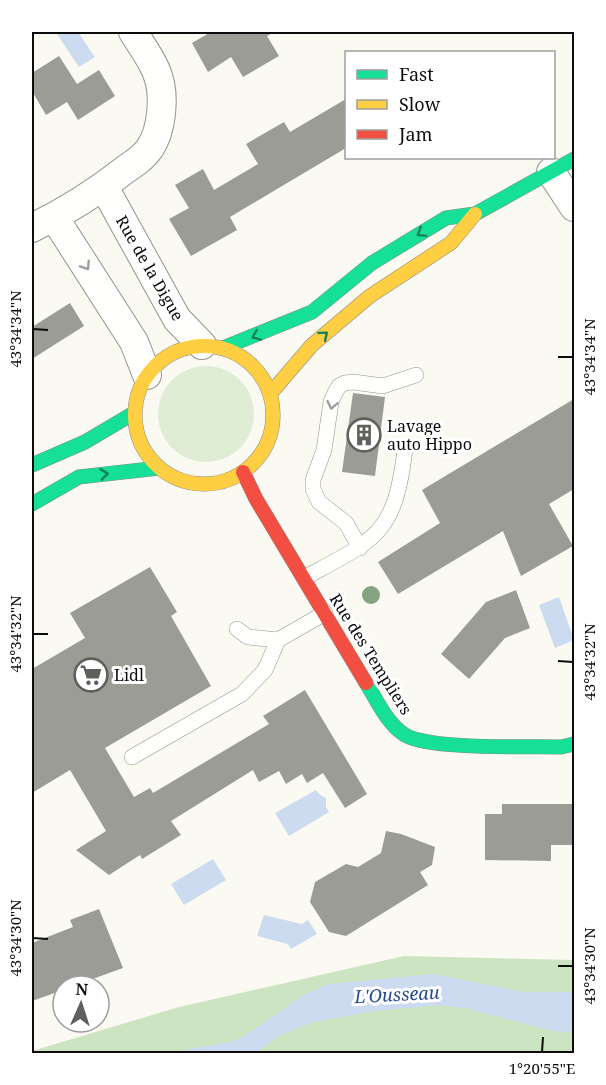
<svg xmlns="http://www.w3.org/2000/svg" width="606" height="1085" viewBox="0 0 606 1085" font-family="'Noto Serif',serif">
  <rect width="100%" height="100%" fill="#fafaf2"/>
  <circle fill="#deedd4" cx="206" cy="414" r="48"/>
  <polygon fill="#cde4c3" points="404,956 574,960 574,1053 32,1054 32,1051 179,1007"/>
  <g fill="#ccdbef">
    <polygon points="61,32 78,32 95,57 79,67 57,34"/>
    <polygon points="559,597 574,640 555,648 539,605"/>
    <polygon points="316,790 319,794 326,798 326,807 329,812 289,836 275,813"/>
    <polygon points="213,859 226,880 184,905 171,884"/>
    <polygon points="264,915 302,924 308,920 317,934 291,949 288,944 257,936"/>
    <polygon points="434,974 524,992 574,992 574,1033 553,1031 465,1008 437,1005 367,1012 310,1023 279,1036 255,1053 171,1053 233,1041 243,1037 305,994 329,984"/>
  </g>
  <g fill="#9c9c97">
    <polygon points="211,32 274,32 267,36 279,56 243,77 231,57 208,72 192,43"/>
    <polygon points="59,56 77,84 99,70 115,96 78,120 67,102 46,115 32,91 32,73"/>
    <polygon points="346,99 346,148 230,217 237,230 191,256 169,219 189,208 175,185 203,169 214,190 258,164 246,144 284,122 290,132"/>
    <polygon points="70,303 84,326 32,359 32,327"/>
    <polygon points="353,393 385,397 375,476 342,472"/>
    <polygon points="574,399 574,489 549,504 573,546 521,576 503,531 398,594 378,562 440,523 422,490"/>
    <polygon points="150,567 177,612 171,616 211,686 105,748 134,797 150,788 153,793 269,724 263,716 305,690 367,794 345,808 323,773 307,783 302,774 286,784 279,771 259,782 253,770 171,821 181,835 142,859 140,855 109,875 76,850 106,831 70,770 32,793 32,669 85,638 70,613"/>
    <polygon points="516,590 530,628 505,638 469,679 441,654 486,602"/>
    <polygon points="502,804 574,804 574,845 551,845 551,861 485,860 485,814 502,814"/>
    <polygon points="386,831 401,834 435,847 432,865 420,872 428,885 346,936 329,932 310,902 315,882 346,864 358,867 381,853"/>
    <polygon points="99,909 123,968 73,986 63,986 63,990 32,1001 32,943 73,927 70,920"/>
  </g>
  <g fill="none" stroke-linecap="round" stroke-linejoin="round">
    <g stroke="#939390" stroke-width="16">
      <g id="lane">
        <polyline points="360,548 346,523 319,502 313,489 313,480 324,450 331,402 335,393 339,386 345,383 353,382 383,386 416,375"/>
        <path d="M 304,578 C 376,539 395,535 405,449"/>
        <polyline points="237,629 248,637 278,640 325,613"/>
        <polyline points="132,757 242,694 265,670 278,640"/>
      </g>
    </g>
    <g stroke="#939390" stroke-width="30">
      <g id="street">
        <polyline points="551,172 574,207"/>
        <polyline points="104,187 177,319 202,345"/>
        <polyline points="54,217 134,342 147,375"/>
        <path d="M 32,228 C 65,212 97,192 126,169 C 135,163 144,157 150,148 C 162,130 165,96 158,76 C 153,60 141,45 133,32"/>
      </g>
    </g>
    <g stroke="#8a8a86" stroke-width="15">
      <g id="fast">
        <polyline points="223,348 312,312 372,263 446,218 475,214 574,159"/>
        <polyline points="32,465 85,442 134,413"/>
        <polyline points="32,504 79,477 159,468"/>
        <path d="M 366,683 C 377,700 387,724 405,735 C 431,750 527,746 561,747 L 574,744"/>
      </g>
    </g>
    <g stroke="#8a8a86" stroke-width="15">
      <g id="slow">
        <circle cx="204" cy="415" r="69"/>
        <polyline points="270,394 312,345 370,296 451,243 475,214"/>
      </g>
    </g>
    <g stroke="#8a8a86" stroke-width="15">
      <polyline id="jam" points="243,472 256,499 366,683"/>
    </g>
    <use href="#lane" stroke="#fefefd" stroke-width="15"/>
    <use href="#street" stroke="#fefefd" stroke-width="28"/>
    <use href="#fast" stroke="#16e098" stroke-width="14"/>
    <use href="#slow" stroke="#ffcf43" stroke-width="14"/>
    <use href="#jam" stroke="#f24e42" stroke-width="14"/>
  </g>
  <circle fill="#85a381" cx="371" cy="595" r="9"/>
  <defs><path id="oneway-chevron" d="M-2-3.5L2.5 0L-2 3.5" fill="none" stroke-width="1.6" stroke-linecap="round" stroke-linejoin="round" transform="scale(1.5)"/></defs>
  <g stroke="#128159">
    <use href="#oneway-chevron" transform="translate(421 233) rotate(148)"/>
    <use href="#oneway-chevron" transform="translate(324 335) rotate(-40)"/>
    <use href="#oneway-chevron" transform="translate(256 336) rotate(157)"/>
    <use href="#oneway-chevron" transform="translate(104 474) rotate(-7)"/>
  </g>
  <g stroke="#9d9d9d">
    <use href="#oneway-chevron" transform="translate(86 266) rotate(57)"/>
    <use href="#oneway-chevron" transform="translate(332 405) rotate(102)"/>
  </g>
  <path fill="none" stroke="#0c0c0c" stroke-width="2" d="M 33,329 L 48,330M 558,357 L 573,357M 33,634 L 48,634M 558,661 L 573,662M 33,938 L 48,939M 558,966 L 573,966M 542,1052 L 543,1037"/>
  <defs>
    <g id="building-ring" transform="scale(1.725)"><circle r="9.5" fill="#fff" stroke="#5f5f5c" stroke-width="1.5"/><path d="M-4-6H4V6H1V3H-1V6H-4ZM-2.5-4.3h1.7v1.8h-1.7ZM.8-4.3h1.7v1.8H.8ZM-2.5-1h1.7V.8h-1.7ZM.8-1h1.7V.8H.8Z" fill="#5f5f5c"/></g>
    <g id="supermarket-ring" transform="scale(1.725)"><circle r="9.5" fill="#fff" stroke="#5f5f5c" stroke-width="1.5"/><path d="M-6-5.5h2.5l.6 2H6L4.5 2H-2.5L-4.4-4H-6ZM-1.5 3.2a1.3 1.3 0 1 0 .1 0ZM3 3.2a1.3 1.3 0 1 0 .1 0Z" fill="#5f5f5c"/></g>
  </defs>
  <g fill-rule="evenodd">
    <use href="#building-ring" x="364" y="435"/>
    <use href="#supermarket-ring" x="91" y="675"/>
  </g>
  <g text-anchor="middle" stroke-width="6" stroke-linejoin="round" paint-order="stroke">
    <g font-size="16" fill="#0c0c0c" stroke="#fff">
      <text transform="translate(150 268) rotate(60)" y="6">Rue de la Digue</text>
      <text transform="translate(371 654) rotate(58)" y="6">Rue des Templiers</text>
    </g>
    <g font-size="16" fill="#0c0c0c" stroke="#fff" text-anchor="start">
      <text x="387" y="432">Lavage<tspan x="387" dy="18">auto Hippo</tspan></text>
      <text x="114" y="681">Lidl</text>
    </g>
    <g font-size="18" font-style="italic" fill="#254a8f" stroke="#fff">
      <text transform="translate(397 995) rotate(-3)" y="6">L'Ousseau</text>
    </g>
  </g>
  <rect width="606" height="1085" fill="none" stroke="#ffffff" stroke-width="66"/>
  <rect x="345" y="51" width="210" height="108" fill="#ffffff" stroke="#9e9e9e" stroke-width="1.5"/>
  <rect x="357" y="70" width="30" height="9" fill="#16e098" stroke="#9e9e9e" stroke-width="1.5"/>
  <text x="399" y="81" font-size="18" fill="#0c0c0c">Fast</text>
  <rect x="357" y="100" width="30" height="9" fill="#ffcf43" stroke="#9e9e9e" stroke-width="1.5"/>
  <text x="399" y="111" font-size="18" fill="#0c0c0c">Slow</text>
  <rect x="357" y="130" width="30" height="9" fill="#f24e42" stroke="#9e9e9e" stroke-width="1.5"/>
  <text x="399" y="141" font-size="18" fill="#0c0c0c">Jam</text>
  <g transform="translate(81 1004) rotate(3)"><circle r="28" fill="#ffffff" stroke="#9e9e9e" stroke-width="1.5"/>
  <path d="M0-4.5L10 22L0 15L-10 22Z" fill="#5f5f5c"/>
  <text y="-9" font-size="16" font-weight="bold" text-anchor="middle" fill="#0c0c0c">N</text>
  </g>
  <rect x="33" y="33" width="540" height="1019" fill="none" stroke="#0c0c0c" stroke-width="2"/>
  <g font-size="15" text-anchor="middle" fill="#0c0c0c">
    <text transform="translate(16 329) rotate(-90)" y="5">43°34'34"N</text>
    <text transform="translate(590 357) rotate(-90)" y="5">43°34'34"N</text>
    <text transform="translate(16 634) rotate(-90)" y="5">43°34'32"N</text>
    <text transform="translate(590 662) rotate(-90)" y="5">43°34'32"N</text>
    <text transform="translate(16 938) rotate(-90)" y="5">43°34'30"N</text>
    <text transform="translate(590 966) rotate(-90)" y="5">43°34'30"N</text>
    <text x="542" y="1074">1°20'55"E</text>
  </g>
</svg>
